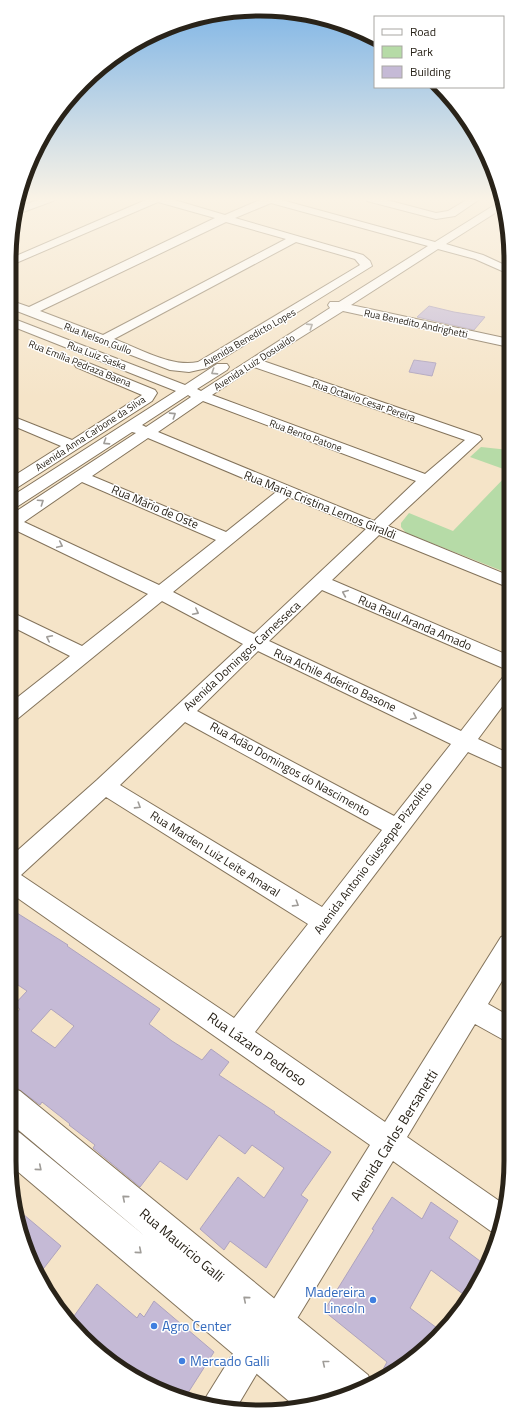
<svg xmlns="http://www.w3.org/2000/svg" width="520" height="1421" viewBox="0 0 520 1421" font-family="'Titillium Web',sans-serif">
  <rect width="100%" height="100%" fill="#f5e4c8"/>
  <g fill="#b6dba7">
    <polygon points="481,447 509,450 509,471 470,457"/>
    <polygon points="509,473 510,574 406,533 401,527 401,523 409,513 453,531"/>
  </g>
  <g fill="#c5bad6" stroke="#aea3be" fill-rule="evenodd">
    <polygon points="429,306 454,312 485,317 474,330 417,317"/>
    <polygon points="414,360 436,363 432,376 409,372"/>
    <path d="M 9,908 L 68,945 L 67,946 L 160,1009 L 149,1024 L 172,1041 L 202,1060 L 211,1049 L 229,1062 L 219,1075 L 275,1112 L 274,1113 L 331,1152 L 301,1195 L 308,1200 L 266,1268 L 230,1241 L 224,1250 L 200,1229 L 238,1177 L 264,1198 L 284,1168 L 252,1145 L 245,1154 L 219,1135 L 187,1180 L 160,1161 L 140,1187 L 93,1148 L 95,1145 L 69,1125 L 70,1124 L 42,1102 L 40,1105 L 9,1082 L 9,1022 L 20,1009 L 14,1005 L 27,991 L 9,979 ZM 51,1009 L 74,1026 L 55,1048 L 31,1031 Z"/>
    <polygon points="392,1197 422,1219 431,1202 458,1221 449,1238 480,1261 463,1294 431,1270 410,1308 441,1331 399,1370 378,1379 387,1362 324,1311 374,1230 372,1229"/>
    <polygon points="17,1209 61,1246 40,1273 22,1242"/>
    <polygon points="97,1284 137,1318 140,1313 144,1317 154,1301 214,1352 186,1396 135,1378 71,1326 69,1323"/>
  </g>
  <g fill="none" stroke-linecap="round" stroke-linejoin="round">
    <g stroke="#83735b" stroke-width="2">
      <g id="minor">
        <polygon points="40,199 54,199 53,201 15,215 16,208"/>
        <path d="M 148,199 L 171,199 L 225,215 L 262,199 L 278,199 L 435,242 L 501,201 L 503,208 L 446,244 L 483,255 L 509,267 L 509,274 L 475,259 L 438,249 L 351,305 L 509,339 L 509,347 L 343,311 L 263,361 L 480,436 L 482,439 L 388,526 L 510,576 L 510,588 L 379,535 L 332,580 L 510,656 L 510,671 L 322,590 L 269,641 L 461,731 L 503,677 L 510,675 L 510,696 L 478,739 L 510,754 L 510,771 L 468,752 L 255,1032 L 385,1122 L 501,937 L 510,934 L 511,966 L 488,1004 L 511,1017 L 511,1044 L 475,1024 L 407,1137 L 505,1205 L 502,1226 L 499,1234 L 492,1232 L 393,1161 L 287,1335 L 276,1340 L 267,1336 L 271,1347 L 266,1358 L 235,1410 L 227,1410 L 203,1402 L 244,1336 L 255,1331 L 265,1335 L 260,1324 L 265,1313 L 370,1145 L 9,892 L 9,858 L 97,780 L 243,644 L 162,601 L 16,720 L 9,722 L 9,704 L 70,656 L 9,625 L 9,611 L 82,646 L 148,594 L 11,528 L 9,529 L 9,516 L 136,433 L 132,432 L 15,508 L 9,510 L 9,498 L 176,391 L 9,325 L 9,317 L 185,385 L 217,364 L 227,364 L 229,367 L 227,370 L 197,389 L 201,391 L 330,308 L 328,305 L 330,302 L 339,302 L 428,246 L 271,203 L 235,218 L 363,255 L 370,261 L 372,266 L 207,368 L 189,372 L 170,370 L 9,308 L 9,300 L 29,307 L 215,218 L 158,202 L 9,266 L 9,259 ZM 226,222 L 286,239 L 103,335 L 40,311 ZM 296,242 L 355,259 L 360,265 L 198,362 C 172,368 138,348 114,339 ZM 254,367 L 465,440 L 425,474 L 212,395 ZM 188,395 L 191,397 L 146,427 L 142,425 ZM 203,401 L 416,481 L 374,521 L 158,432 ZM 148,438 L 276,492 L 226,532 L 92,476 ZM 82,482 L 216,540 L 159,585 L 24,522 ZM 289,497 L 366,529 L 254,634 L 173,592 ZM 258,651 L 451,744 L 394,816 L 197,711 ZM 185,722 L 382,830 L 322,907 L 120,785 ZM 106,797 L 308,924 L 234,1018 L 21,875 Z"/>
        <polygon points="366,199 383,199 436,213 448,211 468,199 480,199 455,216 436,219 367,201"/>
        <polygon points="509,233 509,245 504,242 504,236"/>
        <polygon points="81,360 155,390 157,393 152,401 15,489 9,491 9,479 61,446 9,424 9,415 72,440 142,395 76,367 74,364 76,361"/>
      </g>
    </g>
    <g stroke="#83735b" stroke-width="2">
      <polygon id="major" points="9,1087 20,1091 368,1375 371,1382 336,1396 335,1395 336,1396 309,1407 297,1408 10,1165 9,1128 20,1133 146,1237 9,1122"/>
    </g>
    <use href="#minor" fill="#fff" fill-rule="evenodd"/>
    <use href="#major" fill="#fff" fill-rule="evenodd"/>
  </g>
  <defs><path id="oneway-chevron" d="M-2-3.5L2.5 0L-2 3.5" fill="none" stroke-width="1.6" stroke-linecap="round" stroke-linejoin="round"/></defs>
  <g stroke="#9f9c98">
    <use href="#oneway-chevron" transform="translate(310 326) rotate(-33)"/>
    <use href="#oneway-chevron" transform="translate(214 372) rotate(147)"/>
    <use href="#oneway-chevron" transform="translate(173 415) rotate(-33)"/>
    <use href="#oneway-chevron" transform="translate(106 442) rotate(147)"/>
    <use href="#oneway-chevron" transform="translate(41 502) rotate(-34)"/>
    <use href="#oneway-chevron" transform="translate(60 545) rotate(25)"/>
    <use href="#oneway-chevron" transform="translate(345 593) rotate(-157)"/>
    <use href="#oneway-chevron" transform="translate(196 612) rotate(27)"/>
    <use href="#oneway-chevron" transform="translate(49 638) rotate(-153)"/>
    <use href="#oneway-chevron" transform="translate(414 717) rotate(25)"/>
    <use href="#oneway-chevron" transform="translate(138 806) rotate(32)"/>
    <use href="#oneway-chevron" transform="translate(296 904) rotate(32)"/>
    <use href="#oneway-chevron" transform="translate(39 1168) rotate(40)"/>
    <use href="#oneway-chevron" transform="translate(125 1198) rotate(-140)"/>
    <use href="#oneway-chevron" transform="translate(139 1251) rotate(40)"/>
    <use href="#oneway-chevron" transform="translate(246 1299) rotate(-140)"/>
    <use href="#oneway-chevron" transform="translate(325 1363) rotate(-141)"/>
  </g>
  <linearGradient id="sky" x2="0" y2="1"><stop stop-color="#7db4e6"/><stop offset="0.5" stop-color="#faf3e6"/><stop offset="1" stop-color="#faf3e6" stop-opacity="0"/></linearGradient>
  <rect width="520" height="398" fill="url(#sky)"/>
  <g fill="#3f7fe0" stroke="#fff" stroke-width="1.5">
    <circle cx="373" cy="1300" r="4"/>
    <circle cx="154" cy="1326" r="4"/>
    <circle cx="182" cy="1361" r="4"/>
  </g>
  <g text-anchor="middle" stroke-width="3" stroke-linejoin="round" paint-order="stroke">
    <g font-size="10" fill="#292319" stroke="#fff">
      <text transform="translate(416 323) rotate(12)" y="4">Rua Benedito Andrighetti</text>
      <text transform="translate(249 337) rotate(-30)" y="4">Avenida Benedicto Lopes</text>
      <text transform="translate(98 338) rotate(21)" y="4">Rua Nelson Gullo</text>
      <text transform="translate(97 355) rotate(21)" y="4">Rua Luiz Saska</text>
      <text transform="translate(254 362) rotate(-33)" y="4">Avenida Luiz Dosualdo</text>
      <text transform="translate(80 363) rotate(22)" y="4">Rua Emília Pedraza Baena</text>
      <text transform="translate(364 400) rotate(19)" y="4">Rua Octavio Cesar Pereira</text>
      <text transform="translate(90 433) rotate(-33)" y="4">Avenida Anna Carbone da Silva</text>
      <text transform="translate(306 435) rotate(20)" y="4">Rua Bento Patone</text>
    </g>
    <g font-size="12" fill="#292319" stroke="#fff">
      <text transform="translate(320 505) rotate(22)" y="4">Rua Maria Cristina Lemos Giraldi</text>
      <text transform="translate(155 507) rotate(23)" y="4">Rua Mário de Oste</text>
      <text transform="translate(415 623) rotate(23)" y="4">Rua Raul Aranda Amado</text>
      <text transform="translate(242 656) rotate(-43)" y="4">Avenida Domingos Carnesseca</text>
      <text transform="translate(335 680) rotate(25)" y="4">Rua Achile Aderico Basone</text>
      <text transform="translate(290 769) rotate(29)" y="4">Rua Adão Domingos do Nascimento</text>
      <text transform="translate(215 854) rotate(32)" y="4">Rua Marden Luiz Leite Amaral</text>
      <text transform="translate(373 858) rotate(-53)" y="4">Avenida Antonio Giusseppe Pizzolitto</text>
    </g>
    <g font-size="14" fill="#292319" stroke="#fff">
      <text transform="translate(257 1049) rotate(35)" y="5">Rua Lázaro Pedroso</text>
      <text transform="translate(394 1135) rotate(-58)" y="5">Avenida Carlos Bersanetti</text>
      <text transform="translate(182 1245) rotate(40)" y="5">Rua Mauricio Galli</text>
    </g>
    <g font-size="14" fill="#366cbe" stroke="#fff" text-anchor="start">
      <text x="365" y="1297" text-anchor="end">Madereira<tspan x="365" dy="16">Lincoln</tspan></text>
      <text x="162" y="1331">Agro Center</text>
      <text x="190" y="1366">Mercado Galli</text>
    </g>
  </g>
  <path d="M0 0H520V1421H0ZM260 16H260A244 244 0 0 1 504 260V1161A244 244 0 0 1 260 1405H260A244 244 0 0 1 16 1161V260A244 244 0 0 1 260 16Z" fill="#fff" fill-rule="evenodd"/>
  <path fill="none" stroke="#292319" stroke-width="5" d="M260 16H260A244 244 0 0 1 504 260V1161A244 244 0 0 1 260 1405H260A244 244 0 0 1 16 1161V260A244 244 0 0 1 260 16Z"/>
  <rect x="374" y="16" width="130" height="72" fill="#ffffff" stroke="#a9a7a3"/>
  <rect x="382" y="29" width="20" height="6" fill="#ffffff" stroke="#a9a7a3"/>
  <text x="410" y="36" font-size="12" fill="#292319">Road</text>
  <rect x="382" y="46" width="20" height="12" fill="#b6dba7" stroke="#a9a7a3"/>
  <text x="410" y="56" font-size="12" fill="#292319">Park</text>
  <rect x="382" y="66" width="20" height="12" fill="#c5bad6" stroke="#a9a7a3"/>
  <text x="410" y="76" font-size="12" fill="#292319">Building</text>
</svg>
